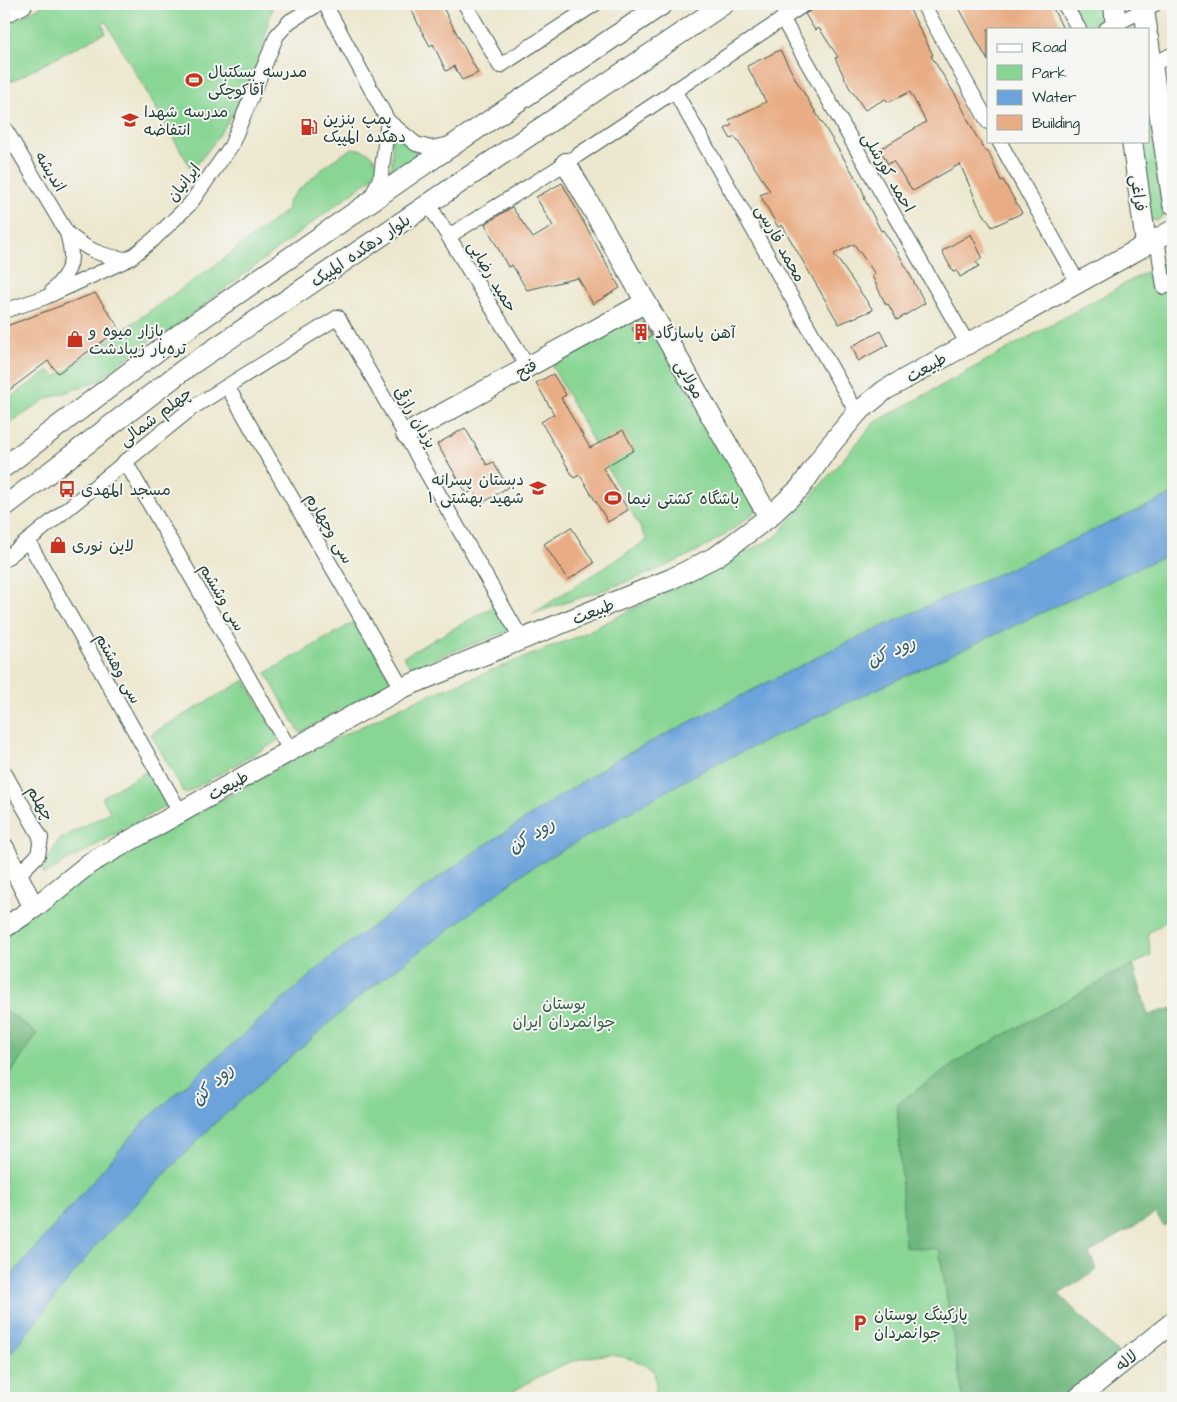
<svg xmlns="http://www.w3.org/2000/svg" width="1177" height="1402" viewBox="0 0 1177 1402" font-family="'Architects Daughter','Playpen Sans Arabic',sans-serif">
  <rect width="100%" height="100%" fill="#f6f6f2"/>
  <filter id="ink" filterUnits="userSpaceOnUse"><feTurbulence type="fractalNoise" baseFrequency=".02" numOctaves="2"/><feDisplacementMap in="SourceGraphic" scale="10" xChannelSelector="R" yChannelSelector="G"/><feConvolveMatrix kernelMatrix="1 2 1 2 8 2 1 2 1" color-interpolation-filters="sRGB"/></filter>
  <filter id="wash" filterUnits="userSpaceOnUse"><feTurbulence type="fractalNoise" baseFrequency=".0096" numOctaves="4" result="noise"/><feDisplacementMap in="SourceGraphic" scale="20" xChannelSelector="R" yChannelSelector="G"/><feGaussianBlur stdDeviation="1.12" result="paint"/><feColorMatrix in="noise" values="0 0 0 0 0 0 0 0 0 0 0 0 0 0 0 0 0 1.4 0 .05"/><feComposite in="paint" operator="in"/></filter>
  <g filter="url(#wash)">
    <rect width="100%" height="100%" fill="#ece7ce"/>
    <g fill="#89d694" stroke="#548a64">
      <path d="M 46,4 L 273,4 C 269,20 266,37 260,53 C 246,95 222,136 192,170 L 106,22 L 102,24 L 106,32 L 4,85 L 4,25 Z"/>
      <polygon points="1072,4 1101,4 1103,28 1086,29"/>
      <polygon points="1148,103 1163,216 1157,221 1149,219 1140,141 1148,141"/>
      <polygon points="392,132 400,140 424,150 390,174 392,164"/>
      <path d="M 353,148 C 367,151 374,152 377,167 L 372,178 L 166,333 L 159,333 L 98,381 L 46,399 L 4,428 L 4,402 L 49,371 L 56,377 L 221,261 L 287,210 L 289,199 L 330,162 Z"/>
      <path d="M 1173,257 L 1173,917 L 1148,933 L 1151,956 L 1104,978 L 905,1247 L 939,1248 L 963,1398 L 652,1398 L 656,1387 L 654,1370 C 646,1366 638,1361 630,1359 C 586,1344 538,1377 502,1398 L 4,1398 L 4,930 L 64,889 L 294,759 L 412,702 L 579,636 L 776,537 L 874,423 Z"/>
      <path d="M 642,310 L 757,510 C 693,566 610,587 532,614 L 647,540 L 552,366 Z"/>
      <polygon points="494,606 509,631 411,667 403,657"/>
      <polygon points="356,621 391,681 300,733 266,673"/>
      <polygon points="245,680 279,740 185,794 151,734"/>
      <polygon points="149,770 166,806 44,874 42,869 59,840 110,812 102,797"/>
    </g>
    <g fill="#6eb77e" stroke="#467a59">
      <polygon points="1133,964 1148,1015 1173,1008 1173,1220 1164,1226 1155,1214 1089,1253 1097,1270 1059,1294 1119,1354 1066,1398 963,1398 939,1249 905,1247 897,1104 962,1058"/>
      <polygon points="4,1009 37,1034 4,1084"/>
    </g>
    <polygon fill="#6ca3da" stroke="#467087" points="1173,494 1173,552 707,768 528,870 360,996 214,1124 97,1244 4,1362 4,1284 143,1123 338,951 470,855 617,759 829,651"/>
    <g id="blocks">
      <g fill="#e9ad85">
        <polygon points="409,4 441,4 478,73 462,80 454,66 446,71 433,44 430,46 420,28"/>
        <polygon points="821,4 907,4 933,55 931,56 958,99 975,134 986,152 988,151 1001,181 1003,180 1022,213 992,227 978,205 960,164 913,191 893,161 888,164 880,149 926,122 910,92 889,102 885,99 865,110 849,87 835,58 838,57 819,28 815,30 805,14"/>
        <polygon points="957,4 1051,4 1063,29 988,29 988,61"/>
        <polygon points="780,50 796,80 860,185 865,197 864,198 881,231 883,230 900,256 925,303 897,320 888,304 886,305 872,276 875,274 854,244 834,254 873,310 839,324 782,225 778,227 760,195 770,191 735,137 731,139 725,129 732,125 729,120 766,102 747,66"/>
        <polygon points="562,183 620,288 593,304 578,278 527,290 512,265 508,267 485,224 512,207 533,238 553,226 536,197"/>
        <polygon points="971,234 982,257 976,262 979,266 960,277 957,271 953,272 942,251"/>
        <polygon points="95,293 120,329 58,373 48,361 4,394 4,327"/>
        <polygon points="643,321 651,336 640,343 632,328"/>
        <polygon points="881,331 888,345 858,361 852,346"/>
        <polygon points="553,374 566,395 561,398 590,448 623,430 634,450 603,468 628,510 608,522 580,475 574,478 541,422 554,414 536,383"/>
        <polygon points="465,428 487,465 493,462 508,487 481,504 473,490 467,494 437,444"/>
        <polygon points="571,527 594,563 568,580 544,544"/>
      </g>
    </g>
  </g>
  <g filter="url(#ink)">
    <use href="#blocks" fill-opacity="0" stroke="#3e564b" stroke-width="1"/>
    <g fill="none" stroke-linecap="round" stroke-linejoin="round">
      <g stroke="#3e564b" stroke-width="16">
        <g id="street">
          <polyline points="325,4 388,121 416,144 431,148 450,144"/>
          <polyline points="465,4 500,66 595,4"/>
          <polyline points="923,4 988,122"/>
          <polyline points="1064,4 1079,29"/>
          <polyline points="782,18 967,343"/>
          <polyline points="1106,29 1155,4"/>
          <polyline points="1152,65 1173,54"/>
          <polyline points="674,90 857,413"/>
          <path d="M 4,127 L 67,233 C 75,261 72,270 52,291"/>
          <polyline points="999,141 1078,283"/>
          <polyline points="370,200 381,176 388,121"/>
          <polyline points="428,203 528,367"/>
          <path d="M 67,233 C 86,249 102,257 127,259"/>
          <polyline points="449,236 566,163 805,4"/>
          <polyline points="1157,238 1164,287 1173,281"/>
          <polyline points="4,311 46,297 129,259 154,239 190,204 231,146 277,35 290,21 319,4"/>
          <polyline points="227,386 402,688"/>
          <polyline points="125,461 290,750"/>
          <polyline points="28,541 180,812"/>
          <polyline points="4,560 192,408 338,317 522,640"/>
          <polyline points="4,772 41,838 38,855 19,874"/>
        </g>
      </g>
      <g stroke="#3e564b" stroke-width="22">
        <g id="secondary">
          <polyline points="1114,4 1116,29"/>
          <polyline points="1143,4 1147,29"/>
          <polyline points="4,13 22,4"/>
          <polyline points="1148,38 1173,204"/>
          <polyline points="1132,141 1146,244"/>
          <polyline points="566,163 769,517"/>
          <polyline points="406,434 646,302"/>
          <polyline points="4,467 184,331 416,170 663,4"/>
          <polyline points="4,507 186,368 724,4"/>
          <polyline points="4,848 34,908"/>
          <polyline points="4,928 34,908 90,863 402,688 671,579 717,556 769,517 800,488 827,449 857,413 885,390 1173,230"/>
          <polyline points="1078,1398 1173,1322"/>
        </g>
      </g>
      <use href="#street" stroke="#fff" stroke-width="14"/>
      <use href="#secondary" stroke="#fff" stroke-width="20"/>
    </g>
  </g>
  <defs>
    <g id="stadium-bare" transform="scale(1.35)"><path d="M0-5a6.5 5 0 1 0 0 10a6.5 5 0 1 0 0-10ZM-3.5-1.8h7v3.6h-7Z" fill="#c8321e" stroke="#f6f6f2" stroke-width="2.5" paint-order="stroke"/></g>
    <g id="school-bare" transform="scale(1.35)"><path d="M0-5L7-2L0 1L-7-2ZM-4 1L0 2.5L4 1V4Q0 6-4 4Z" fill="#c8321e" stroke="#f6f6f2" stroke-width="2.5" paint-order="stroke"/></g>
    <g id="fuel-bare" transform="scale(1.35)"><path d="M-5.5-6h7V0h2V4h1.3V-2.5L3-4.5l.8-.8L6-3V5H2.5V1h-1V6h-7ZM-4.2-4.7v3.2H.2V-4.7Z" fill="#c8321e" stroke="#f6f6f2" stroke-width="2.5" paint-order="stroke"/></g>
    <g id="building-bare" transform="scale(1.35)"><path d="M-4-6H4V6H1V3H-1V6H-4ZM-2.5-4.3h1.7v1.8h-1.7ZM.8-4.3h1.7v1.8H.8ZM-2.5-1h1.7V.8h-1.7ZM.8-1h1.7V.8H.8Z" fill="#c8321e" stroke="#f6f6f2" stroke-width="2.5" paint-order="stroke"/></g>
    <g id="shop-bare" transform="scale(1.35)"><path d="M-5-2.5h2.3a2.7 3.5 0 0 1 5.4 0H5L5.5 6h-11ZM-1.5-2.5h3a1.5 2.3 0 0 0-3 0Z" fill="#c8321e" stroke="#f6f6f2" stroke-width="2.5" paint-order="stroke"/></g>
    <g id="bus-bare" transform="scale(1.35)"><path d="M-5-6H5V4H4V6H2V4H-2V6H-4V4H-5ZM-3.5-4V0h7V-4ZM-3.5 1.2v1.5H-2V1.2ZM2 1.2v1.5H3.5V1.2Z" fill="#c8321e" stroke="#f6f6f2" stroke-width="2.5" paint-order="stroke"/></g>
    <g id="parking-bare" transform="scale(1.35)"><path d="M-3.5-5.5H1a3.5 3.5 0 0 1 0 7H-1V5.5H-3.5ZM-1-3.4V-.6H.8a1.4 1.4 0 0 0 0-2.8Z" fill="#c8321e" stroke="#f6f6f2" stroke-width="2.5" paint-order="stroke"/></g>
  </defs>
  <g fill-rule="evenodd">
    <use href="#stadium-bare" x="194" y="80"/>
    <use href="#school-bare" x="130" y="120"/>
    <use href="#fuel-bare" x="309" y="127"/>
    <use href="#building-bare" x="641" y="332"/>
    <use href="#shop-bare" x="75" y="339"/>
    <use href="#school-bare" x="538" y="488"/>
    <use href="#bus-bare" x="67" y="489"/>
    <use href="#stadium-bare" x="613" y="498"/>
    <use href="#shop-bare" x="58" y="545"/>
    <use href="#parking-bare" x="860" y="1323"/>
  </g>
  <g text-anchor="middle" stroke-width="4" stroke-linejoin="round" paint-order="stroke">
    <g font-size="16" fill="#1f3d34" stroke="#f6f6f2" text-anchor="start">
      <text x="208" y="77">مدرسه بسکتبال<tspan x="208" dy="18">آقاکوچکی</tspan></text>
      <text x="144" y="117">مدرسه شهدا<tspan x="144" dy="18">انتفاضه</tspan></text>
      <text x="323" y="124">پمپ بنزین<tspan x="323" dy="18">دهکده المپیک</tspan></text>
      <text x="89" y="336">بازار میوه و<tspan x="89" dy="18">تره‌بار زیبادشت</tspan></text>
      <text x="655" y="338">آهن پاسارگاد</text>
      <text x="524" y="485" text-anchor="end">دبستان پسرانه<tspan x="524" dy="18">شهید بهشتی ۱</tspan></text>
      <text x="81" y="495">مسجد المهدی</text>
      <text x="627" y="504">باشگاه کشتی نیما</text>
      <text x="72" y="551">لاین نوری</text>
      <text x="874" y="1320">پارکینگ بوستان<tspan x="874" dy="18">جوانمردان</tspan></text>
    </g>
    <g font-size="16" fill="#1f3d34" stroke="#f6f6f2">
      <text transform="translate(51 171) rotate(59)" y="6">اندیشه</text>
      <text transform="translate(889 172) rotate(60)" y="6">احمد کورشلی</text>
      <text transform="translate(183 182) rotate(-52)" y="6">ایرانیان</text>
      <text transform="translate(1139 193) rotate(82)" y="6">فراغی</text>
      <text transform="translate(781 243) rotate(61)" y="6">محمد فارسی</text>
      <text transform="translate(360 250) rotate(-34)" y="6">بلوار دهکده المپیک</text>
      <text transform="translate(493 276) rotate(59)" y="6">حمید رضایی</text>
      <text transform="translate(926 367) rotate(-30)" y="6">طبیعت</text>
      <text transform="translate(526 368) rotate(-29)" y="6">فتح</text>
      <text transform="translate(690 379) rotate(60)" y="6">مولایی</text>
      <text transform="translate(155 416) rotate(-37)" y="6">چهلم شمالی</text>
      <text transform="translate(416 417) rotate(60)" y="6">یزدان رازقی</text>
      <text transform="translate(330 528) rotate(60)" y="6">سی وچهارم</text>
      <text transform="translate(223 597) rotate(60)" y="6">سی وششم</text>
      <text transform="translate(593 611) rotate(-22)" y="6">طبیعت</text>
      <text transform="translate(119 668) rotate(61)" y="6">سی وهشتم</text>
      <text transform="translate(228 785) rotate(-29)" y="6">طبیعت</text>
      <text transform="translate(41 803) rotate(60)" y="6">چهلم</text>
      <text transform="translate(1126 1360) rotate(-39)" y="6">لاله</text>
    </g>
    <g font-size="16" fill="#345c47" stroke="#f6f6f2">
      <text x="564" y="1009">بوستان<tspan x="564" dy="18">جوانمردان ایران</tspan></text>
    </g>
    <g font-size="18" font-style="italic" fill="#365c66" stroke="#f6f6f2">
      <text transform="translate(891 651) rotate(-24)" y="6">رود کن</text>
      <text transform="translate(531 835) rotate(-32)" y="6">رود کن</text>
      <text transform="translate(212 1084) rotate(-44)" y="6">رود کن</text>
    </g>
  </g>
  <rect width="1177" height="1402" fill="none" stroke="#f6f6f2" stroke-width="20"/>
  <rect x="987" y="28" width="162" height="115" fill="#f6f6f2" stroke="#a0aca6"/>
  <rect x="997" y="44" width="25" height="8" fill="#ffffff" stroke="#a0aca6"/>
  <text x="1032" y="52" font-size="15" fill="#1f3d34">Road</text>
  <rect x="997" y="65" width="25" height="15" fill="#89d694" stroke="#a0aca6"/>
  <text x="1032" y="78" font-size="15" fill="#1f3d34">Park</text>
  <rect x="997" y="90" width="25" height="15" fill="#6ca3da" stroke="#a0aca6"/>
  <text x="1032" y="102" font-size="15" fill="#1f3d34">Water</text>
  <rect x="997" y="115" width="25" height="15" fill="#e9ad85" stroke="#a0aca6"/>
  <text x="1032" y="128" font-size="15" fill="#1f3d34">Building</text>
</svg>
